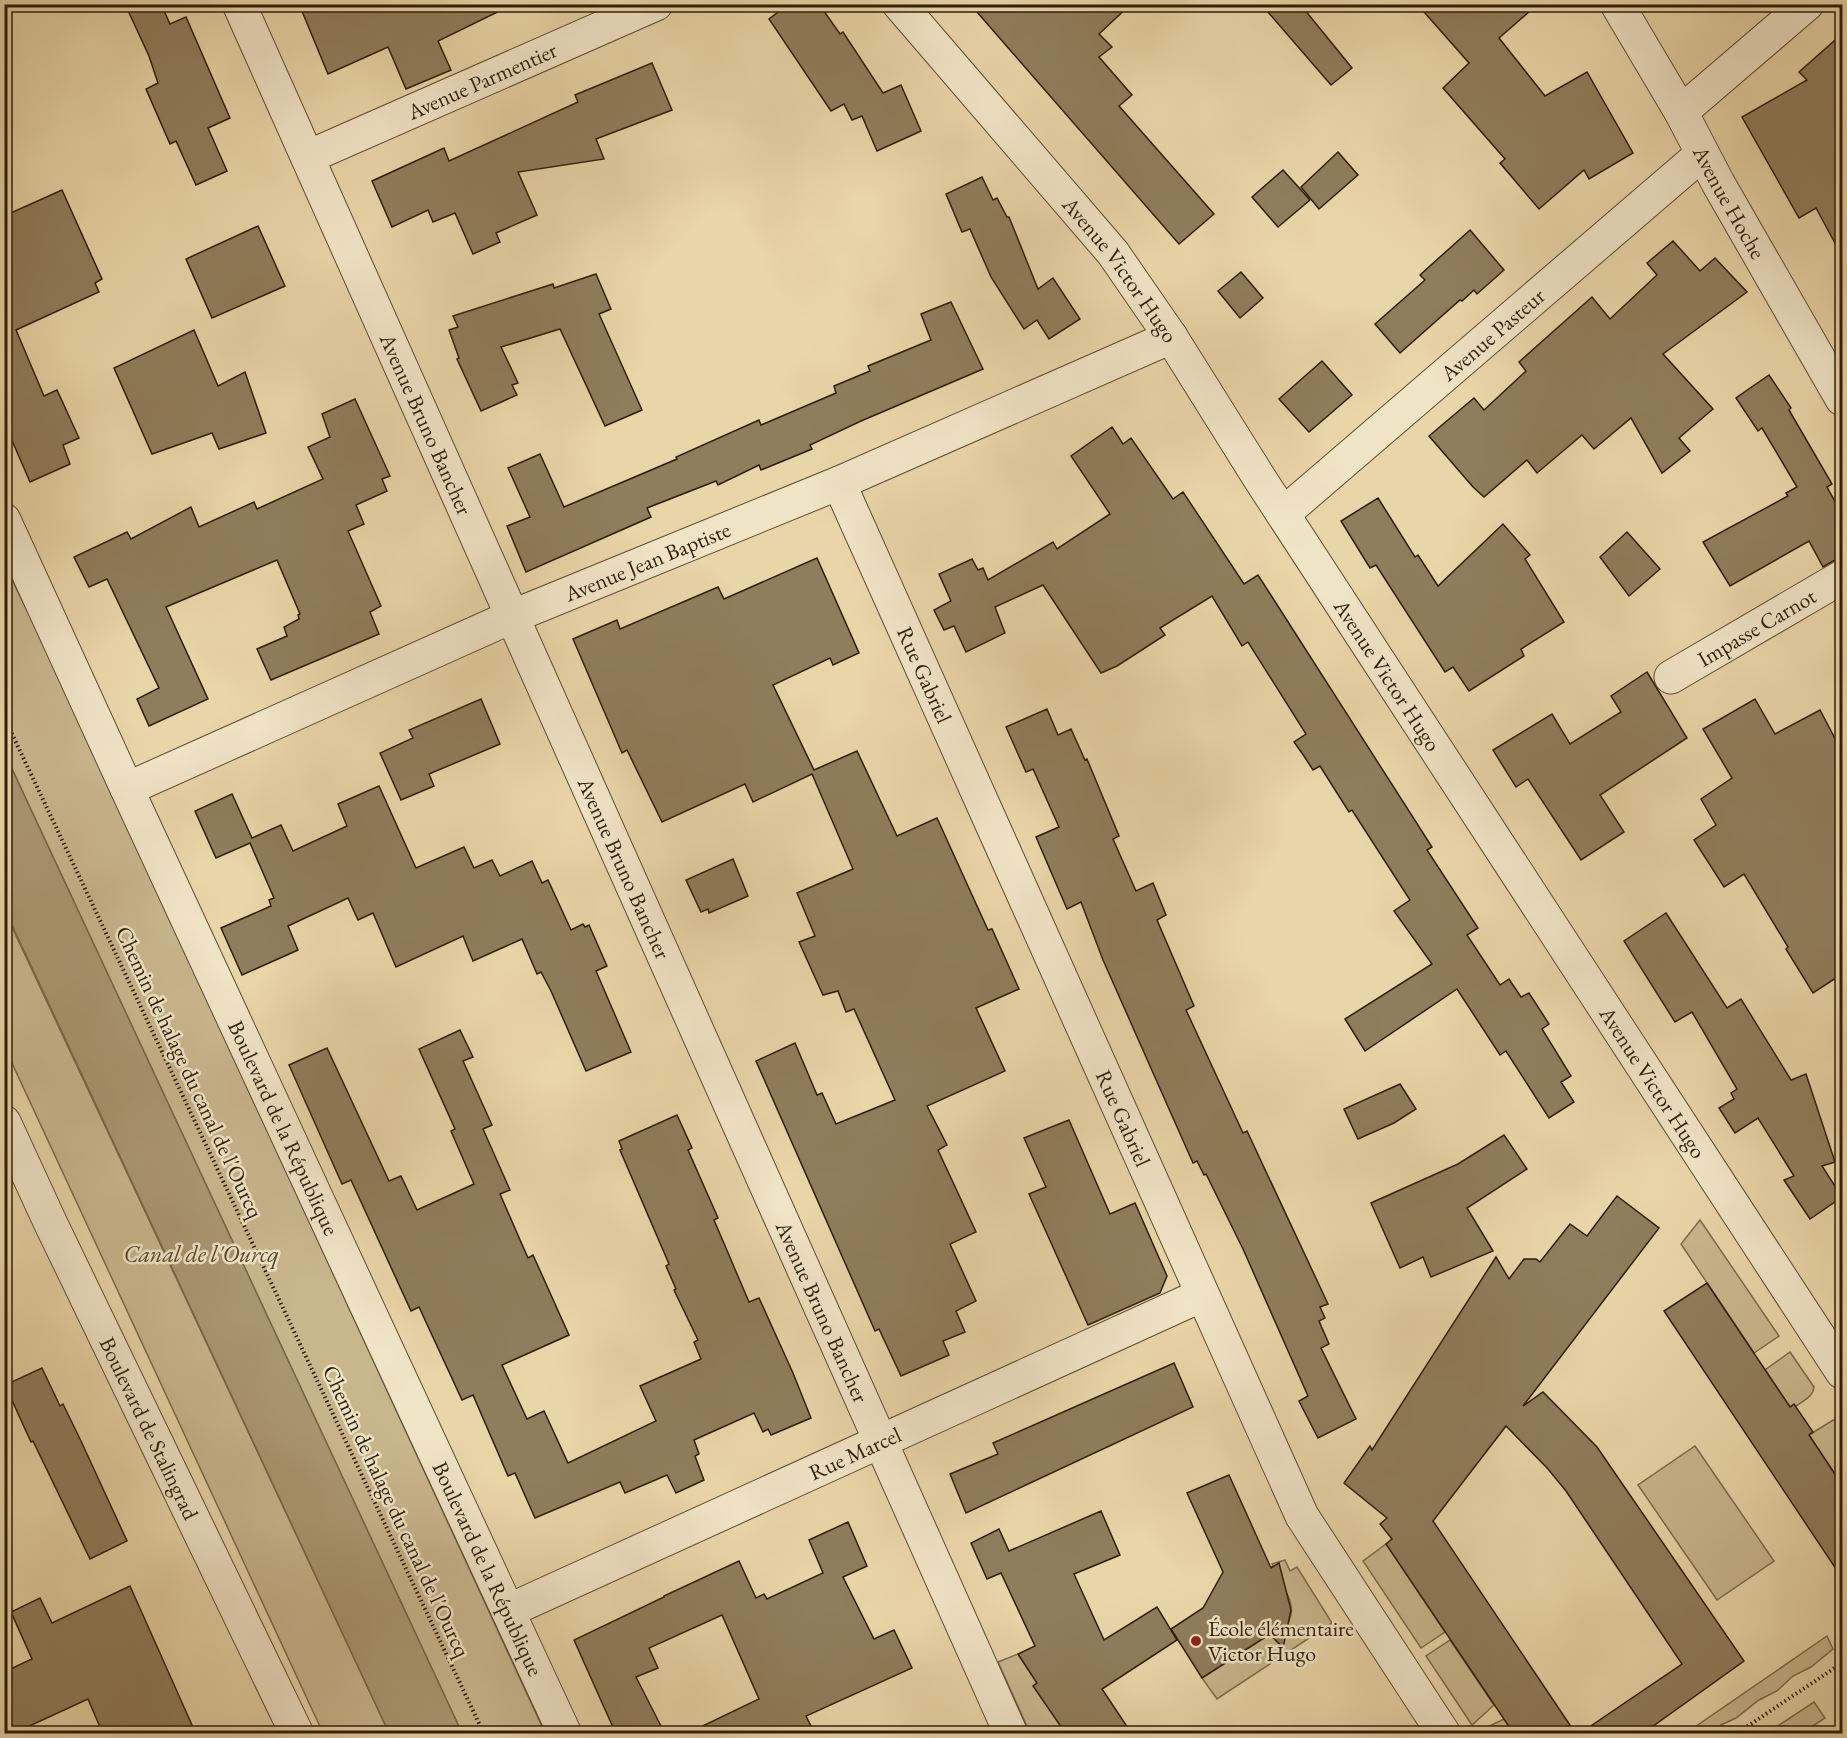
<svg xmlns="http://www.w3.org/2000/svg" width="1847" height="1738" viewBox="0 0 1847 1738" font-family="'EB Garamond',serif">
  <rect width="100%" height="100%" fill="#e8d5a8"/>
  <filter id="stains"><feTurbulence type="fractalNoise" baseFrequency=".00333" numOctaves="4"/><feColorMatrix values="0 0 0 0 .2 0 0 0 0 .09 0 0 0 0 .02 0 0 0 .5 -.17"/></filter>
  <radialGradient id="worn" r=".72"><stop offset=".6" stop-color="#630" stop-opacity="0"/><stop offset="1" stop-color="#630" stop-opacity=".3"/></radialGradient>
  <g fill="#c8b68d" stroke="#7b6a4a" stroke-width="1.5">
    <polygon points="4,563 32,621 545,1733 462,1733 5,754"/>
    <polygon points="4,910 389,1733 323,1733 5,1048"/>
    <polygon points="1700,1220 1779,1336 1754,1353 1681,1244"/>
    <path d="M 1790,1352 L 1814,1387 C 1813,1397 1803,1401 1796,1406 L 1794,1405 L 1790,1407 L 1765,1370 Z"/>
    <polygon points="1833,1420 1837,1421 1842,1430 1842,1469 1835,1474 1809,1435"/>
    <polygon points="1695,1446 1774,1561 1717,1600 1638,1485"/>
    <polygon points="1386,1544 1445,1632 1421,1648 1363,1561"/>
    <path d="M 1285,1560 L 1290,1571 L 1297,1567 L 1332,1623 L 1217,1699 L 1202,1678 L 1270,1634 L 1278,1643 C 1282,1632 1284,1630 1289,1621 C 1298,1603 1280,1582 1270,1568 L 1273,1566 L 1272,1564 Z"/>
    <polygon points="1827,1636 1833,1649 1811,1667 1793,1676 1777,1691 1759,1700 1736,1718 1721,1725 1711,1733 1699,1733 1695,1727"/>
    <polygon points="1450,1640 1494,1705 1472,1725 1426,1656"/>
    <polygon points="1018,1654 1037,1683 1034,1686 1066,1733 1030,1733 998,1662"/>
    <polygon points="1814,1702 1825,1718 1802,1733 1767,1733"/>
    <polygon points="1504,1719 1514,1733 1477,1732"/>
  </g>
  <polygon fill="#a99771" stroke="#786747" stroke-width="1.5" points="4,754 5,754 462,1733 389,1733 5,910"/>
  <g fill="#8f7d5b" stroke="#2e1e07" stroke-width="1.5">
    <polygon points="125,4 161,4 170,24 186,17 230,118 208,128 227,171 196,185 176,141 170,144 146,89 158,83 149,56"/>
    <polygon points="299,4 514,4 438,41 451,70 406,89 388,47 328,74"/>
    <polygon points="789,4 819,4 840,34 843,32 883,93 901,85 921,131 877,151 862,116 852,120 844,104 831,111 769,19"/>
    <polygon points="970,4 1131,4 1099,34 1112,47 1099,57 1132,95 1119,106 1214,214 1179,244"/>
    <polygon points="1261,4 1300,4 1352,68 1331,85"/>
    <polygon points="1417,4 1538,4 1499,38 1545,96 1587,72 1633,153 1589,179 1584,170 1539,209 1500,163 1505,159 1443,88 1469,63"/>
    <polygon points="1842,34 1842,256 1816,208 1799,218 1742,117 1807,80 1799,72"/>
    <polygon points="652,63 672,110 596,139 604,159 518,172 537,215 496,233 500,242 473,254 455,213 433,222 428,210 392,227 372,181 444,148 449,161 578,102 575,95"/>
    <polygon points="1338,152 1358,175 1319,209 1301,187"/>
    <polygon points="1283,170 1310,200 1278,227 1252,197"/>
    <polygon points="982,177 993,200 997,198 1007,217 1009,217 1038,289 1053,278 1080,319 1049,339 1037,320 1024,329 991,277 970,229 962,232 946,194"/>
    <polygon points="62,190 102,279 95,283 99,292 16,330 44,396 57,390 79,438 63,445 70,464 30,482 4,422 4,216"/>
    <polygon points="258,226 285,286 212,318 186,259"/>
    <polygon points="1470,230 1504,270 1477,294 1474,290 1462,301 1460,300 1400,353 1375,324 1425,280 1420,275"/>
    <polygon points="1673,241 1700,271 1715,258 1747,292 1663,354 1713,409 1679,438 1690,451 1662,473 1631,418 1594,449 1582,435 1537,473 1527,460 1484,497 1473,487 1429,436 1474,398 1484,410 1526,371 1519,362 1592,297 1610,319 1657,275 1647,263"/>
    <polygon points="1241,272 1263,298 1240,318 1218,291"/>
    <polygon points="596,274 611,309 599,314 642,410 605,426 560,329 501,347 518,383 512,385 517,395 481,411 457,359 459,358 449,330 458,327 453,316 553,284 554,288"/>
    <polygon points="951,302 983,369 861,421 810,445 812,449 761,470 759,465 718,485 716,481 647,508 651,517 526,572 507,526 530,517 508,468 540,454 564,507 677,459 676,457 759,420 761,425 836,393 834,386 870,371 868,366 931,340 921,314"/>
    <polygon points="194,330 218,386 245,372 266,433 219,449 212,433 152,454 114,368"/>
    <polygon points="1322,361 1352,395 1309,432 1279,399"/>
    <polygon points="1769,375 1791,408 1789,410 1832,484 1827,487 1842,514 1842,558 1833,561 1823,567 1809,541 1730,586 1703,542 1788,496 1786,493 1797,487 1762,428 1758,431 1736,398"/>
    <polygon points="355,399 390,476 382,479 387,491 356,505 364,524 348,531 381,606 370,612 379,634 271,680 257,649 287,636 284,627 299,619 298,615 300,614 277,560 166,607 208,699 149,726 137,699 159,688 107,579 89,587 74,557 127,532 131,539 191,507 199,527 254,502 257,509 323,479 308,447 330,437 322,414"/>
    <polygon points="1112,427 1123,444 1131,438 1173,499 1183,492 1244,584 1258,575 1432,847 1427,850 1478,928 1467,935 1500,985 1509,979 1521,997 1529,993 1549,1024 1542,1029 1571,1076 1561,1082 1574,1102 1549,1118 1506,1051 1500,1055 1457,989 1365,1051 1345,1019 1432,964 1394,911 1410,900 1352,810 1349,812 1320,766 1313,770 1304,756 1294,742 1306,734 1248,642 1242,646 1212,596 1160,628 1165,635 1117,666 1101,673 1043,585 995,607 1005,633 966,652 954,626 944,630 934,610 951,601 939,574 972,559 978,570 983,568 988,580 1053,542 1057,549 1110,514 1071,456"/>
    <polygon points="1378,498 1415,557 1418,555 1438,586 1503,524 1530,555 1525,559 1564,622 1521,649 1524,656 1469,691 1453,667 1445,672 1376,565 1370,568 1341,521"/>
    <polygon points="1627,532 1660,569 1629,596 1600,557"/>
    <polygon points="817,558 859,653 833,665 830,658 773,685 814,770 857,751 897,836 937,818 988,930 992,929 1019,989 976,1008 1005,1071 927,1106 947,1145 938,1150 976,1232 950,1244 976,1301 956,1311 965,1332 943,1341 949,1355 901,1376 879,1329 875,1331 756,1061 795,1043 817,1095 822,1093 836,1124 895,1100 854,1009 846,1012 838,991 823,995 799,942 815,936 797,893 853,869 812,774 753,802 745,784 662,822 627,750 622,753 573,639 617,620 620,629 718,587 724,599"/>
    <polygon points="1647,672 1687,738 1600,795 1624,832 1581,860 1528,779 1516,787 1493,750 1552,714 1570,744 1621,712 1611,696"/>
    <polygon points="481,699 500,744 429,774 434,786 401,800 380,753 413,738 409,730"/>
    <polygon points="1755,699 1775,734 1820,710 1842,752 1842,974 1813,993 1786,949 1788,947 1744,874 1724,887 1694,840 1716,825 1701,799 1732,778 1703,729"/>
    <polygon points="1047,709 1058,735 1071,729 1085,760 1087,759 1119,836 1113,839 1136,891 1153,883 1166,915 1157,920 1194,1006 1186,1010 1243,1133 1247,1131 1328,1304 1320,1307 1325,1318 1319,1321 1329,1344 1321,1348 1356,1419 1318,1438 1299,1401 1308,1396 1243,1249 1206,1174 1204,1175 1197,1161 1193,1163 1103,960 1081,902 1067,909 1036,837 1059,827 1033,769 1026,772 1006,727"/>
    <polygon points="379,786 416,868 464,847 474,868 492,860 500,876 532,861 542,883 548,880 571,930 583,924 585,927 589,925 607,966 596,971 631,1052 586,1071 551,991 541,972 537,974 522,939 473,961 463,936 396,967 373,913 358,920 348,898 288,926 298,950 242,975 221,928 271,906 269,900 274,898 250,843 216,858 195,811 232,794 252,838 281,825 293,851 347,826 338,804"/>
    <polygon points="733,859 748,896 709,913 708,909 701,912 686,880"/>
    <polygon points="1666,913 1727,1008 1741,999 1791,1080 1806,1074 1835,1162 1822,1166 1842,1197 1810,1219 1784,1180 1794,1176 1758,1118 1735,1133 1719,1108 1734,1099 1731,1093 1737,1089 1692,1012 1675,1022 1624,941"/>
    <polygon points="460,1030 473,1057 463,1061 492,1125 483,1129 510,1190 500,1194 528,1258 533,1255 569,1335 502,1365 527,1419 544,1411 568,1463 656,1421 640,1386 701,1359 694,1342 698,1340 674,1290 676,1289 666,1266 669,1264 620,1150 622,1149 619,1141 677,1115 692,1148 688,1150 718,1218 714,1220 749,1302 759,1298 793,1373 811,1418 771,1435 768,1429 763,1432 754,1413 694,1440 699,1454 695,1456 704,1480 676,1493 667,1475 625,1493 620,1482 535,1518 515,1473 508,1476 473,1395 462,1400 419,1307 411,1311 351,1180 342,1184 289,1065 327,1048 389,1181 401,1176 417,1210 474,1184 451,1131 455,1129 419,1049"/>
    <polygon points="1400,1084 1416,1109 1394,1123 1358,1139 1344,1109"/>
    <polygon points="1069,1120 1110,1214 1135,1203 1167,1276 1160,1293 1088,1325 1029,1194 1046,1187 1024,1138"/>
    <polygon points="1504,1135 1527,1169 1467,1208 1493,1251 1431,1277 1423,1257 1400,1268 1371,1203 1458,1164"/>
    <polygon points="1617,1196 1659,1228 1523,1406 1543,1392 1597,1447 1744,1661 1642,1734 1579,1734 1682,1664 1566,1491 1548,1469 1506,1426 1433,1521 1576,1734 1514,1734 1386,1544 1392,1539 1380,1524 1387,1518 1344,1483 1370,1446 1372,1450 1496,1257 1509,1279 1524,1259 1536,1259 1540,1262 1570,1224 1587,1236"/>
    <polygon points="1707,1283 1790,1407 1794,1404 1813,1432 1809,1435 1842,1485 1842,1578 1664,1311"/>
    <polygon points="1174,1363 1193,1407 966,1513 950,1474 998,1454 993,1443"/>
    <polygon points="42,1368 60,1406 63,1404 81,1441 127,1541 90,1559 33,1441 31,1442 5,1385"/>
    <polygon points="1229,1475 1271,1568 1279,1563 1291,1610 1283,1648 1270,1634 1202,1678 1171,1629 1203,1608 1223,1572 1187,1493"/>
    <polygon points="1101,1511 1120,1555 1074,1574 1104,1640 1157,1607 1177,1640 1102,1689 1132,1734 1066,1734 1033,1686 1037,1683 1018,1654 1035,1646 1001,1573 987,1579 971,1543 999,1529 1009,1551"/>
    <polygon points="848,1522 867,1566 843,1577 874,1639 894,1630 912,1668 806,1716 815,1734 686,1734 759,1699 722,1615 649,1648 658,1668 636,1677 665,1734 616,1734 574,1640 664,1597 664,1596 739,1561 756,1598 764,1594 767,1599 823,1573 809,1540"/>
    <polygon points="130,1586 196,1734 103,1734 88,1699 12,1734 4,1734 4,1672 32,1659 11,1612 40,1598 52,1623"/>
  </g>
  <g fill="none" stroke-linecap="round" stroke-linejoin="round">
    <g stroke="#5c4c2f" stroke-width="35">
      <g id="street">
        <path id="s1" d="M 239,4 L 1011,1734"/>
        <path id="s2" d="M 899,4 L 1113,253 L 1171,337 L 1260,479 L 1842,1372"/>
        <path id="s3" d="M 1617,4 L 1681,112 L 1718,183 L 1842,399"/>
        <polyline points="1681,112 1807,4"/>
        <path id="s4" d="M 308,157 L 656,4"/>
        <path id="s5" d="M 839,483 L 1302,1516 L 1444,1734"/>
        <path id="s6" d="M 1283,514 L 1702,154"/>
        <path id="s7" d="M 4,520 L 127,789 L 565,1734"/>
        <path id="s8" d="M 1671,677 L 1842,577"/>
        <path id="s9" d="M 127,789 L 511,617 L 839,483 L 1171,337"/>
        <path id="s10" d="M 4,1122 L 50,1222 L 297,1734"/>
        <path id="s11" d="M 508,1611 L 1202,1295"/>
      </g>
    </g>
    <g stroke="#2e1e07" stroke-width="4" stroke-dasharray="1.5 3" stroke-linecap="butt">
      <polyline points="4,717 484,1734"/>
      <polyline points="1736,1734 1842,1663"/>
    </g>
    <use href="#street" stroke="#f0e4c6" stroke-width="33"/>
  </g>
  <circle fill="#8f2418" stroke="#f0e4c6" stroke-width="2" cx="1196" cy="1641" r="6"/>
  <g text-anchor="middle" stroke-width="5" stroke-linejoin="round" paint-order="stroke">
    <g font-size="22" fill="#2e1e07" stroke="#f0e4c6">
      <text dy="8" stroke="none"><textPath href="#s4" startOffset="190">Avenue Parmentier</textPath></text>
      <text dy="8" stroke="none"><textPath href="#s3" startOffset="228">Avenue Hoche</textPath></text>
      <text dy="8" stroke="none"><textPath href="#s2" startOffset="346">Avenue Victor Hugo</textPath></text>
      <text dy="8" stroke="none"><textPath href="#s6" startOffset="276">Avenue Pasteur</textPath></text>
      <text dy="8" stroke="none"><textPath href="#s1" startOffset="460">Avenue Bruno Bancher</textPath></text>
      <text dy="8" stroke="none"><textPath href="#s9" startOffset="568">Avenue Jean Baptiste</textPath></text>
      <text dy="8" stroke="none"><textPath href="#s8" startOffset="99">Impasse Carnot</textPath></text>
      <text dy="8" stroke="none"><textPath href="#s5" startOffset="210">Rue Gabriel</textPath></text>
      <text dy="8" stroke="none"><textPath href="#s2" startOffset="832">Avenue Victor Hugo</textPath></text>
      <text dy="8" stroke="none"><textPath href="#s1" startOffset="946">Avenue Bruno Bancher</textPath></text>
      <text transform="translate(190 1072) rotate(65)" y="8">Chemin de halage du canal de l'Ourcq</text>
      <text dy="8" stroke="none"><textPath href="#s2" startOffset="1318">Avenue Victor Hugo</textPath></text>
      <text dy="8" stroke="none"><textPath href="#s5" startOffset="696">Rue Gabriel</textPath></text>
      <text dy="8" stroke="none"><textPath href="#s7" startOffset="669">Boulevard de la République</textPath></text>
      <text dy="8" stroke="none"><textPath href="#s1" startOffset="1432">Avenue Bruno Bancher</textPath></text>
      <text dy="8" stroke="none"><textPath href="#s10" startOffset="339">Boulevard de Stalingrad</textPath></text>
      <text dy="8" stroke="none"><textPath href="#s11" startOffset="381">Rue Marcel</textPath></text>
      <text transform="translate(397 1511) rotate(65)" y="8">Chemin de halage du canal de l'Ourcq</text>
      <text dy="8" stroke="none"><textPath href="#s7" startOffset="1155">Boulevard de la République</textPath></text>
    </g>
    <g font-size="22" fill="#2e1e07" stroke="#f0e4c6" text-anchor="start">
      <text x="1208" y="1636">École élémentaire<tspan x="1208" dy="25">Victor Hugo</tspan></text>
    </g>
    <g font-size="24" font-style="italic" fill="#59482c" stroke="#f0e4c6">
      <text x="201" y="1262">Canal de l'Ourcq</text>
    </g>
  </g>
  <rect width="1847" height="1738" fill="none" stroke="#e8d5a8" stroke-width="24"/>
  <rect x="6" y="6" width="1835" height="1726" fill="none" stroke="#2e1e07" stroke-width="3"/>
  <rect x="12" y="12" width="1823" height="1714" fill="none" stroke="#2e1e07" stroke-width="1.5"/>
  <rect width="100%" height="100%" filter="url(#stains)"/>
  <rect width="100%" height="100%" fill="url(#worn)"/>
</svg>
